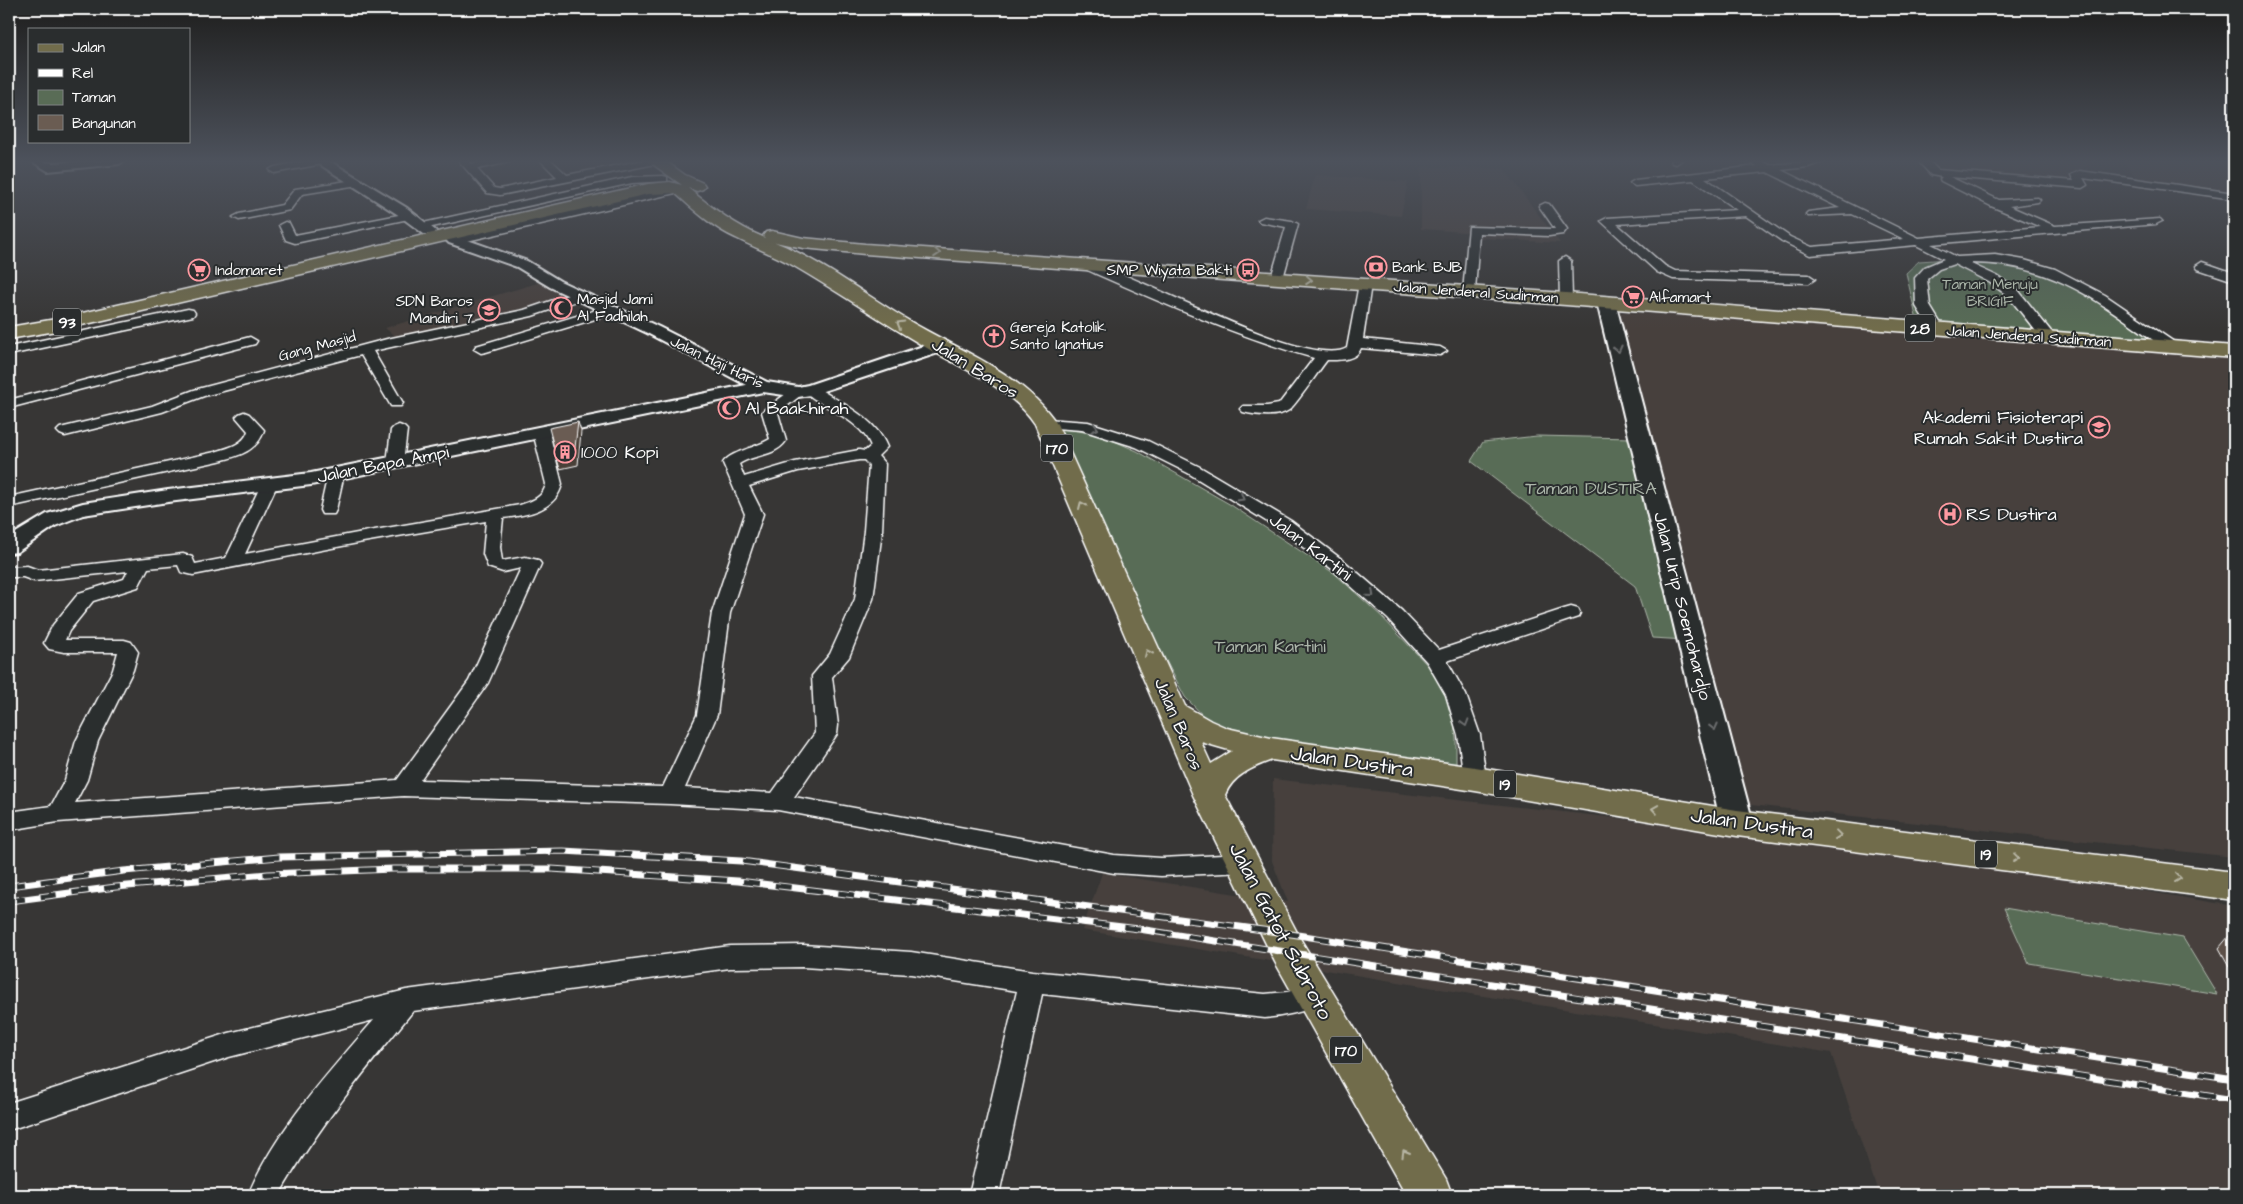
<svg xmlns="http://www.w3.org/2000/svg" width="2243" height="1204" viewBox="0 0 2243 1204" font-family="'Architects Daughter',sans-serif">
  <rect width="100%" height="100%" fill="#373635"/>
  <filter id="ink" filterUnits="userSpaceOnUse"><feTurbulence type="fractalNoise" baseFrequency=".02" numOctaves="2"/><feDisplacementMap in="SourceGraphic" scale="10" xChannelSelector="R" yChannelSelector="G"/><feConvolveMatrix kernelMatrix="1 2 1 2 8 2 1 2 1" color-interpolation-filters="sRGB"/></filter>
  <g filter="url(#ink)">
    <g fill="#46413e">
      <polygon points="1930,160 2097,160 2074,173 2080,185 1938,173"/>
      <polygon points="2124,160 2234,160 2234,193 2199,191 2137,181"/>
      <polygon points="1421,167 1504,169 1560,243 1480,238 1478,233 1421,229"/>
      <polygon points="1315,175 1408,182 1401,216 1306,209"/>
      <polygon points="541,282 569,298 525,313 397,338 385,328"/>
      <polygon points="1612,311 2105,342 2234,356 2234,857 1741,804"/>
      <polygon points="1273,779 1616,818 2132,889 2234,906 2234,1195 1879,1195 1831,1053 1082,930 1102,873 1288,902 1272,861"/>
    </g>
    <g fill="#596c56" stroke="#acb6aa">
      <path d="M 1994,256 C 2056,273 2109,306 2159,344 L 1918,325 L 1906,273 L 1919,261 Z"/>
      <polygon points="1057,428 1098,434 1137,451 1231,505 1335,574 1382,617 1431,669 1452,703 1456,739 1456,767 1283,747 1216,729 1185,697 1140,611"/>
      <polygon points="1537,436 1633,438 1686,640 1652,638 1635,586 1471,461 1483,442"/>
      <polygon points="2004,908 2183,938 2217,994 2029,963"/>
    </g>
    <g fill="none" stroke-linecap="round" stroke-linejoin="round">
      <g stroke="#fff" stroke-width="3">
        <g id="minor">
          <polygon points="310,160 327,161 322,164 274,173 269,170 274,167"/>
          <polygon points="458,160 469,160 472,164 489,160 511,160 510,162 477,169 494,188 500,189 557,177 540,160 551,160 567,175 644,160 660,161 655,164 500,195 487,193"/>
          <polygon points="1671,160 1682,160 1676,164 1672,163"/>
          <path d="M 1747,160 L 1760,160 L 1770,165 L 1828,160 L 1808,167 L 1781,170 L 1919,238 L 2041,227 L 1991,206 L 1941,181 L 1940,179 L 1942,177 L 1931,175 L 1917,160 L 1928,160 L 1938,170 L 2074,181 L 2071,175 L 2080,171 L 2234,193 L 2234,199 L 2083,178 L 2087,185 L 2082,188 L 1950,177 L 1999,200 L 2038,198 L 2040,200 L 2038,202 L 2009,206 L 2055,226 L 2160,219 L 2162,221 L 2156,224 L 1931,244 L 1957,257 L 1995,255 L 2024,260 L 2055,269 L 2105,295 L 2177,344 L 2179,347 L 2172,351 L 2167,350 C 2102,304 2054,262 1969,263 L 1997,276 L 2018,290 L 2053,334 L 2055,337 L 2053,340 L 2043,340 L 2008,296 L 1989,282 L 1954,264 L 1939,269 L 1927,279 L 1930,306 L 1944,329 L 1937,333 L 1932,332 L 1916,306 L 1915,278 L 1925,267 L 1944,259 L 1916,245 L 1810,255 L 1782,241 L 1746,216 L 1617,224 L 1665,266 L 1675,271 L 1809,275 L 1815,279 L 1809,283 L 1673,279 L 1657,272 L 1601,221 L 1607,218 L 1737,210 L 1693,180 L 1635,186 L 1630,183 L 1635,180 L 1757,166 ZM 1767,172 L 1840,208 L 1808,212 L 1806,214 L 1808,216 L 1852,214 L 1904,239 L 1812,247 L 1790,237 L 1705,178 Z"/>
          <polygon points="663,176 667,177 667,181 632,183 423,229 417,226 423,223 632,177"/>
          <polygon points="354,180 358,181 358,185 302,194 290,210 239,220 233,217 239,214 282,205 295,189"/>
          <polygon points="680,186 685,189 684,191 454,244 448,240 454,236"/>
          <polygon points="1545,203 1549,204 1567,229 1563,234 1549,236 1479,233 1475,292 1474,295 1464,295 1463,292 1469,227 1555,229 1539,206"/>
          <polygon points="409,213 413,214 415,216 413,218 295,243 286,240 279,225 285,222 289,223 295,235"/>
          <polygon points="1264,217 1292,221 1298,224 1283,278 1277,282 1271,278 1286,227 1260,222 1258,220"/>
          <polygon points="1565,257 1571,261 1572,299 1566,303 1560,299 1559,261"/>
          <path d="M 1089,262 C 1137,274 1309,371 1347,348 L 1359,284 L 1365,280 L 1371,284 L 1363,339 L 1440,347 L 1447,351 L 1440,355 L 1361,348 C 1356,361 1339,360 1327,360 C 1320,369 1295,406 1289,410 C 1277,418 1256,415 1243,412 L 1240,409 L 1243,406 L 1267,406 L 1279,404 L 1314,358 C 1235,336 1160,302 1085,269 L 1083,266 L 1085,263 Z"/>
          <polygon points="2202,262 2234,273 2234,281 2198,269 2196,266"/>
          <polygon points="580,291 586,295 585,298 532,316 373,351 403,403 401,406 391,406 361,355 204,396 162,412 65,436 60,434 57,431 60,428 152,406 194,390 387,339 524,310"/>
          <polygon points="610,306 615,307 617,310 615,313 486,352 481,353 474,349 476,346"/>
          <polygon points="188,309 193,310 195,313 193,316 9,355 9,347"/>
          <polygon points="250,337 257,341 255,344 9,408 9,400"/>
          <path d="M 811,386 L 816,387 C 841,403 876,418 887,447 L 878,456 L 885,464 L 882,531 L 873,599 L 849,657 L 832,677 L 838,725 L 837,734 L 794,797 L 1114,855 L 1161,858 L 1244,854 L 1252,856 L 1256,863 L 1252,870 L 1244,872 L 1161,876 L 1114,873 L 778,810 L 670,804 L 403,796 L 58,822 L 9,830 L 9,812 L 51,806 L 65,780 L 76,741 L 113,670 L 118,652 L 64,652 L 49,649 L 44,643 L 53,625 L 79,593 L 124,579 L 128,571 L 34,581 L 23,577 L 9,577 L 9,567 L 27,566 L 38,570 L 183,554 L 192,557 L 195,564 L 226,558 L 261,485 L 263,482 L 275,482 L 277,485 L 245,554 L 363,532 L 520,505 C 532,501 543,498 546,484 L 533,432 L 536,429 L 546,429 L 549,432 L 562,484 C 556,511 526,515 503,518 L 500,547 L 502,561 L 525,557 L 538,560 L 541,564 L 488,683 L 420,780 L 663,787 L 697,715 L 712,613 L 745,514 L 723,463 C 731,451 756,448 770,439 L 762,412 L 765,409 L 793,389 L 798,388 L 804,390 ZM 805,392 C 825,409 861,420 871,446 L 865,451 L 859,450 L 795,462 L 744,477 L 739,464 C 753,454 775,457 786,441 L 778,413 ZM 859,460 L 864,460 L 869,465 L 864,531 L 855,599 L 830,654 L 812,676 L 815,733 L 772,793 L 685,788 L 717,715 L 730,613 L 763,514 L 749,486 L 798,471 ZM 486,521 L 483,554 L 488,567 L 503,572 L 521,568 L 469,681 L 397,780 L 75,803 L 87,780 L 98,741 L 133,670 L 138,652 L 131,642 L 124,640 L 65,640 L 69,631 L 93,601 L 138,587 L 148,568 L 178,565 L 181,572 L 193,575 L 363,542 Z"/>
          <path d="M 244,412 L 249,414 L 264,430 C 258,451 238,456 219,461 L 9,507 L 9,497 L 215,452 C 227,448 244,445 248,431 L 236,417 L 239,414 Z"/>
          <polygon points="1046,419 1088,422 1148,441 1200,467 1291,521 1344,561 1402,611 1439,650 1564,609 1571,607 1578,609 1580,613 1578,617 1447,661 1466,695 1480,735 1486,779 1483,785 1475,787 1467,785 1464,779 1458,735 1446,695 1427,662 1388,619 1332,569 1279,529 1188,473 1136,447 1082,430 1041,427 1038,424 1041,421"/>
          <polygon points="399,425 404,427 407,430 403,463 401,466 389,466 387,463 391,430 394,427"/>
          <polygon points="336,469 342,471 344,474 336,510 334,514 322,514 320,510 328,474 330,471"/>
          <path d="M 803,945 L 911,952 L 1032,971 L 1265,994 L 1287,992 L 1315,985 L 1324,988 L 1328,996 L 1324,1004 C 1305,1011 1286,1016 1265,1018 L 1042,994 L 999,1195 L 969,1195 L 1017,991 L 911,974 L 803,967 L 730,968 L 413,1011 C 365,1070 317,1129 279,1195 L 248,1195 C 275,1131 329,1072 374,1020 L 229,1057 L 9,1130 L 9,1103 L 229,1033 L 406,990 L 730,946 Z"/>
        </g>
      </g>
      <g stroke="#fff" stroke-width="4">
        <g id="tertiary">
          <path d="M 30,160 C 38,160 47,163 53,163 C 77,162 101,160 125,160 L 119,164 L 48,171 Z"/>
          <polygon points="313,160 328,160 407,208 436,231 434,234 424,234 397,214"/>
          <polygon points="448,231 459,237 527,261 560,281 659,327 767,382 798,387 808,385 935,342 947,342 949,346 947,350 811,395 798,397 763,392 311,485 168,502 83,515 55,526 17,552 9,553 9,537 47,514 83,503 168,490 311,473 746,385 647,333 550,287 517,267 449,243 441,235"/>
        </g>
      </g>
      <g stroke="#fff" stroke-width="4">
        <polygon id="secondary" points="1606,297 1612,298 1615,302 1753,823 1748,832 1737,835 1726,832 1721,823 1597,302 1600,298"/>
      </g>
      <g stroke="#fff" stroke-width="3">
        <path id="primary" d="M 647,160 L 664,160 L 685,175 L 703,183 L 705,186 L 703,189 L 697,191 L 688,188 C 712,208 736,226 765,238 L 763,236 L 766,232 L 772,231 L 803,238 L 865,244 L 1566,293 L 2234,346 L 2234,358 L 1566,305 L 865,254 L 803,248 L 775,242 C 820,260 864,294 906,319 C 958,350 1022,372 1057,424 L 1185,706 L 1211,721 L 1227,728 L 1271,738 L 1475,767 L 1737,810 L 2234,872 L 2234,900 L 1737,836 L 1475,791 L 1272,760 C 1253,767 1233,775 1225,795 L 1301,940 L 1446,1179 L 1452,1195 L 1406,1195 L 1275,962 L 1193,795 L 1035,424 C 1011,388 963,369 927,348 C 882,322 839,292 794,266 C 775,255 755,248 736,238 C 713,228 693,209 675,193 L 648,194 L 56,331 L 9,339 L 9,327 L 56,319 L 648,184 L 670,182 L 682,185 ZM 1201,742 L 1232,751 L 1211,764 Z"/>
      </g>
      <use href="#minor" fill="#2a2d2e" fill-rule="evenodd"/>
      <use href="#tertiary" fill="#2a2d2e" fill-rule="evenodd"/>
      <use href="#secondary" fill="#2a2d2e" fill-rule="evenodd"/>
      <use href="#primary" fill="#716c4b" fill-rule="evenodd"/>
      <g stroke="#fff" stroke-width="7">
        <g id="rail">
          <polyline points="9,886 124,871 279,857 563,851 741,861 1278,932 2234,1079"/>
          <polyline points="9,901 116,887 268,874 393,869 551,869 738,881 1139,929 2234,1100"/>
        </g>
      </g>
      <use href="#rail" stroke="#2a2d2e" stroke-width="5" stroke-dasharray="16" stroke-linecap="butt"/>
    </g>
    <polygon fill="#5b4f47" stroke="#fff" points="2234,930 2234,975 2219,948"/>
    <polygon fill="#4a4039" stroke="#fff" points="578,422 581,431 578,465 560,469 557,459"/>
    <polygon fill="#6a5c52" stroke="#fff" points="578,422 574,456 557,459 549,428"/>
    <defs><path id="oneway-chevron" d="M-2-3.5L2.5 0L-2 3.5" fill="none" stroke-width="1.6" stroke-linecap="round" stroke-linejoin="round" transform="scale(1.25)"/></defs>
    <g stroke="#b8b6a5">
      <use href="#oneway-chevron" transform="translate(937 253) rotate(4)"/>
      <use href="#oneway-chevron" transform="translate(1309 280) rotate(4)"/>
      <use href="#oneway-chevron" transform="translate(900 324) rotate(-150)"/>
      <use href="#oneway-chevron" transform="translate(1082 505) rotate(-114)"/>
      <use href="#oneway-chevron" transform="translate(1148 653) rotate(-114)"/>
      <use href="#oneway-chevron" transform="translate(1655 809) rotate(-171)"/>
      <use href="#oneway-chevron" transform="translate(1838 835) rotate(7)"/>
      <use href="#oneway-chevron" transform="translate(2016 858) rotate(7)"/>
      <use href="#oneway-chevron" transform="translate(2178 878) rotate(7)"/>
      <use href="#oneway-chevron" transform="translate(1405 1153) rotate(-120)"/>
    </g>
    <g stroke="#6a6c6d">
      <use href="#oneway-chevron" transform="translate(1618 349) rotate(76)"/>
      <use href="#oneway-chevron" transform="translate(1095 428) rotate(14)"/>
      <use href="#oneway-chevron" transform="translate(1241 498) rotate(31)"/>
      <use href="#oneway-chevron" transform="translate(1371 594) rotate(41)"/>
      <use href="#oneway-chevron" transform="translate(1465 723) rotate(73)"/>
      <use href="#oneway-chevron" transform="translate(1714 727) rotate(76)"/>
    </g>
  </g>
  <linearGradient id="sky" x2="0" y2="1"><stop stop-color="#1e1e1d"/><stop offset="0.49" stop-color="#4d525c"/><stop offset="1" stop-color="#4d525c" stop-opacity="0"/></linearGradient>
  <rect width="2243" height="329" fill="url(#sky)"/>
  <defs>
    <g id="bank-ring" transform="scale(1.125)"><circle r="9.5" fill="#2a2d2e" stroke="#ff9aa2" stroke-width="1.5"/><path d="M-6-4H6V4H-6ZM0-2.3a2.3 2.3 0 1 0 0 4.6a2.3 2.3 0 1 0 0-4.6Z" fill="#ff9aa2"/></g>
    <g id="supermarket-ring" transform="scale(1.125)"><circle r="9.5" fill="#2a2d2e" stroke="#ff9aa2" stroke-width="1.5"/><path d="M-6-5.5h2.5l.6 2H6L4.5 2H-2.5L-4.4-4H-6ZM-1.5 3.2a1.3 1.3 0 1 0 .1 0ZM3 3.2a1.3 1.3 0 1 0 .1 0Z" fill="#ff9aa2"/></g>
    <g id="bus-ring" transform="scale(1.125)"><circle r="9.5" fill="#2a2d2e" stroke="#ff9aa2" stroke-width="1.5"/><path d="M-5-6H5V4H4V6H2V4H-2V6H-4V4H-5ZM-3.5-4V0h7V-4ZM-3.5 1.2v1.5H-2V1.2ZM2 1.2v1.5H3.5V1.2Z" fill="#ff9aa2"/></g>
    <g id="mosque-ring" transform="scale(1.125)"><circle r="9.5" fill="#2a2d2e" stroke="#ff9aa2" stroke-width="1.5"/><path d="M3.5-4.9A6 6 0 1 0 3.5 4.9A5 5 0 1 1 3.5-4.9Z" fill="#ff9aa2"/></g>
    <g id="school-ring" transform="scale(1.125)"><circle r="9.5" fill="#2a2d2e" stroke="#ff9aa2" stroke-width="1.5"/><path d="M0-5L7-2L0 1L-7-2ZM-4 1L0 2.5L4 1V4Q0 6-4 4Z" fill="#ff9aa2"/></g>
    <g id="church-ring" transform="scale(1.125)"><circle r="9.5" fill="#2a2d2e" stroke="#ff9aa2" stroke-width="1.5"/><path d="M-1.2-6h2.4v3.5h3.3v2.4h-3.3V6h-2.4V-.1h-3.3v-2.4h3.3Z" fill="#ff9aa2"/></g>
    <g id="university-ring" transform="scale(1.125)"><circle r="9.5" fill="#2a2d2e" stroke="#ff9aa2" stroke-width="1.5"/><path d="M0-5L7-2L0 1L-7-2ZM-4 1L0 2.5L4 1V4Q0 6-4 4Z" fill="#ff9aa2"/></g>
    <g id="building-ring" transform="scale(1.125)"><circle r="9.5" fill="#2a2d2e" stroke="#ff9aa2" stroke-width="1.5"/><path d="M-4-6H4V6H1V3H-1V6H-4ZM-2.5-4.3h1.7v1.8h-1.7ZM.8-4.3h1.7v1.8H.8ZM-2.5-1h1.7V.8h-1.7ZM.8-1h1.7V.8H.8Z" fill="#ff9aa2"/></g>
    <g id="hospital-ring" transform="scale(1.125)"><circle r="9.5" fill="#2a2d2e" stroke="#ff9aa2" stroke-width="1.5"/><path d="M-5-5h3v3.5h4V-5h3V5h-3V1.5h-4V5h-3Z" fill="#ff9aa2"/></g>
  </defs>
  <g fill-rule="evenodd">
    <use href="#bank-ring" x="1376" y="267"/>
    <use href="#supermarket-ring" x="199" y="270"/>
    <use href="#bus-ring" x="1248" y="270"/>
    <use href="#supermarket-ring" x="1633" y="297"/>
    <use href="#mosque-ring" x="561" y="308"/>
    <use href="#school-ring" x="489" y="310"/>
    <use href="#church-ring" x="994" y="336"/>
    <use href="#mosque-ring" x="729" y="408"/>
    <use href="#university-ring" x="2099" y="427"/>
    <use href="#building-ring" x="565" y="452"/>
    <use href="#hospital-ring" x="1950" y="514"/>
  </g>
  <g text-anchor="middle" stroke-width="4" stroke-linejoin="round" paint-order="stroke">
    <g font-size="15" fill="#fff" stroke="#2a2d2e" text-anchor="start">
      <text x="1392" y="272">Bank BJB</text>
      <text x="215" y="275">Indomaret</text>
      <text x="1232" y="275" text-anchor="end">SMP Wiyata Bakti</text>
      <text x="1649" y="302">Alfamart</text>
      <text x="577" y="304">Masjid Jami<tspan x="577" dy="17">Al Fadhilah</tspan></text>
      <text x="473" y="306" text-anchor="end">SDN Baros<tspan x="473" dy="17">Mandiri 7</tspan></text>
      <text x="1010" y="332">Gereja Katolik<tspan x="1010" dy="17">Santo Ignatius</tspan></text>
    </g>
    <g font-size="15" fill="#acb6aa" stroke="#2a2d2e">
      <text x="1990" y="289">Taman Menuju<tspan x="1990" dy="17">BRIGIF</tspan></text>
    </g>
    <g font-size="15" fill="#fff" stroke="#2a2d2e">
      <text transform="translate(1476 292) rotate(4)" y="5">Jalan Jenderal Sudirman</text>
      <text transform="translate(2029 336) rotate(4)" y="5">Jalan Jenderal Sudirman</text>
      <text transform="translate(317 346) rotate(-15)" y="5">Gang Masjid</text>
      <text transform="translate(717 362) rotate(26)" y="5">Jalan Haji Haris</text>
    </g>
    <g fill="#2a2d2e" stroke="#bfc0c0" stroke-width="1">
      <rect x="53" y="308.5" width="28" height="27" rx="4"/>
      <rect x="1905" y="314.5" width="30" height="27" rx="4"/>
      <rect x="1041" y="434.5" width="32" height="27" rx="4"/>
      <rect x="1494" y="770.5" width="22" height="27" rx="4"/>
      <rect x="1975" y="840.5" width="22" height="27" rx="4"/>
      <rect x="1330" y="1036.5" width="32" height="27" rx="4"/>
    </g>
    <g font-size="16" font-weight="bold" fill="#fff">
      <text x="67" y="328">93</text>
      <text x="1920" y="334">28</text>
      <text x="1057" y="454">170</text>
      <text x="1505" y="790">19</text>
      <text x="1986" y="860">19</text>
      <text x="1346" y="1056">170</text>
    </g>
    <g font-size="18" fill="#fff" stroke="#2a2d2e">
      <text transform="translate(975 368) rotate(32)" y="6">Jalan Baros</text>
      <text transform="translate(383 464) rotate(-11)" y="6">Jalan Bapa Ampi</text>
      <text transform="translate(1311 547) rotate(37)" y="6">Jalan Kartini</text>
      <text transform="translate(1683 606) rotate(76)" y="6">Jalan Urip Soemohardjo</text>
      <text transform="translate(1179 724) rotate(67)" y="6">Jalan Baros</text>
    </g>
    <g font-size="18" fill="#fff" stroke="#2a2d2e" text-anchor="start">
      <text x="745" y="414">Al Baakhirah</text>
      <text x="2083" y="423" text-anchor="end">Akademi Fisioterapi<tspan x="2083" dy="21">Rumah Sakit Dustira</tspan></text>
      <text x="581" y="458">1000 Kopi</text>
      <text x="1966" y="520">RS Dustira</text>
    </g>
    <g font-size="18" fill="#acb6aa" stroke="#2a2d2e">
      <text x="1591" y="494">Taman DUSTIRA</text>
      <text x="1270" y="652">Taman Kartini</text>
    </g>
    <g font-size="21" fill="#fff" stroke="#2a2d2e">
      <text transform="translate(1352 761) rotate(8)" y="7">Jalan Dustira</text>
      <text transform="translate(1752 823) rotate(8)" y="7">Jalan Dustira</text>
      <text transform="translate(1281 931) rotate(62)" y="7">Jalan Gatot Subroto</text>
    </g>
  </g>
  <rect width="2243" height="1204" fill="none" stroke="#2a2d2e" stroke-width="30"/>
  <rect x="15" y="15" width="2213" height="1174" fill="none" stroke="#fff" stroke-width="2" filter="url(#ink)"/>
  <rect x="28" y="28" width="162" height="115" fill="#2a2d2e" stroke="#7f8182"/>
  <rect x="38" y="44" width="25" height="8" fill="#716c4b" stroke="#7f8182"/>
  <text x="72" y="52" font-size="15" fill="#ffffff">Jalan</text>
  <rect x="38" y="69" width="25" height="8" fill="#ffffff" stroke="#7f8182"/>
  <text x="72" y="78" font-size="15" fill="#ffffff">Rel</text>
  <rect x="38" y="90" width="25" height="15" fill="#596c56" stroke="#7f8182"/>
  <text x="72" y="102" font-size="15" fill="#ffffff">Taman</text>
  <rect x="38" y="115" width="25" height="15" fill="#6a5c52" stroke="#7f8182"/>
  <text x="72" y="128" font-size="15" fill="#ffffff">Bangunan</text>
</svg>
